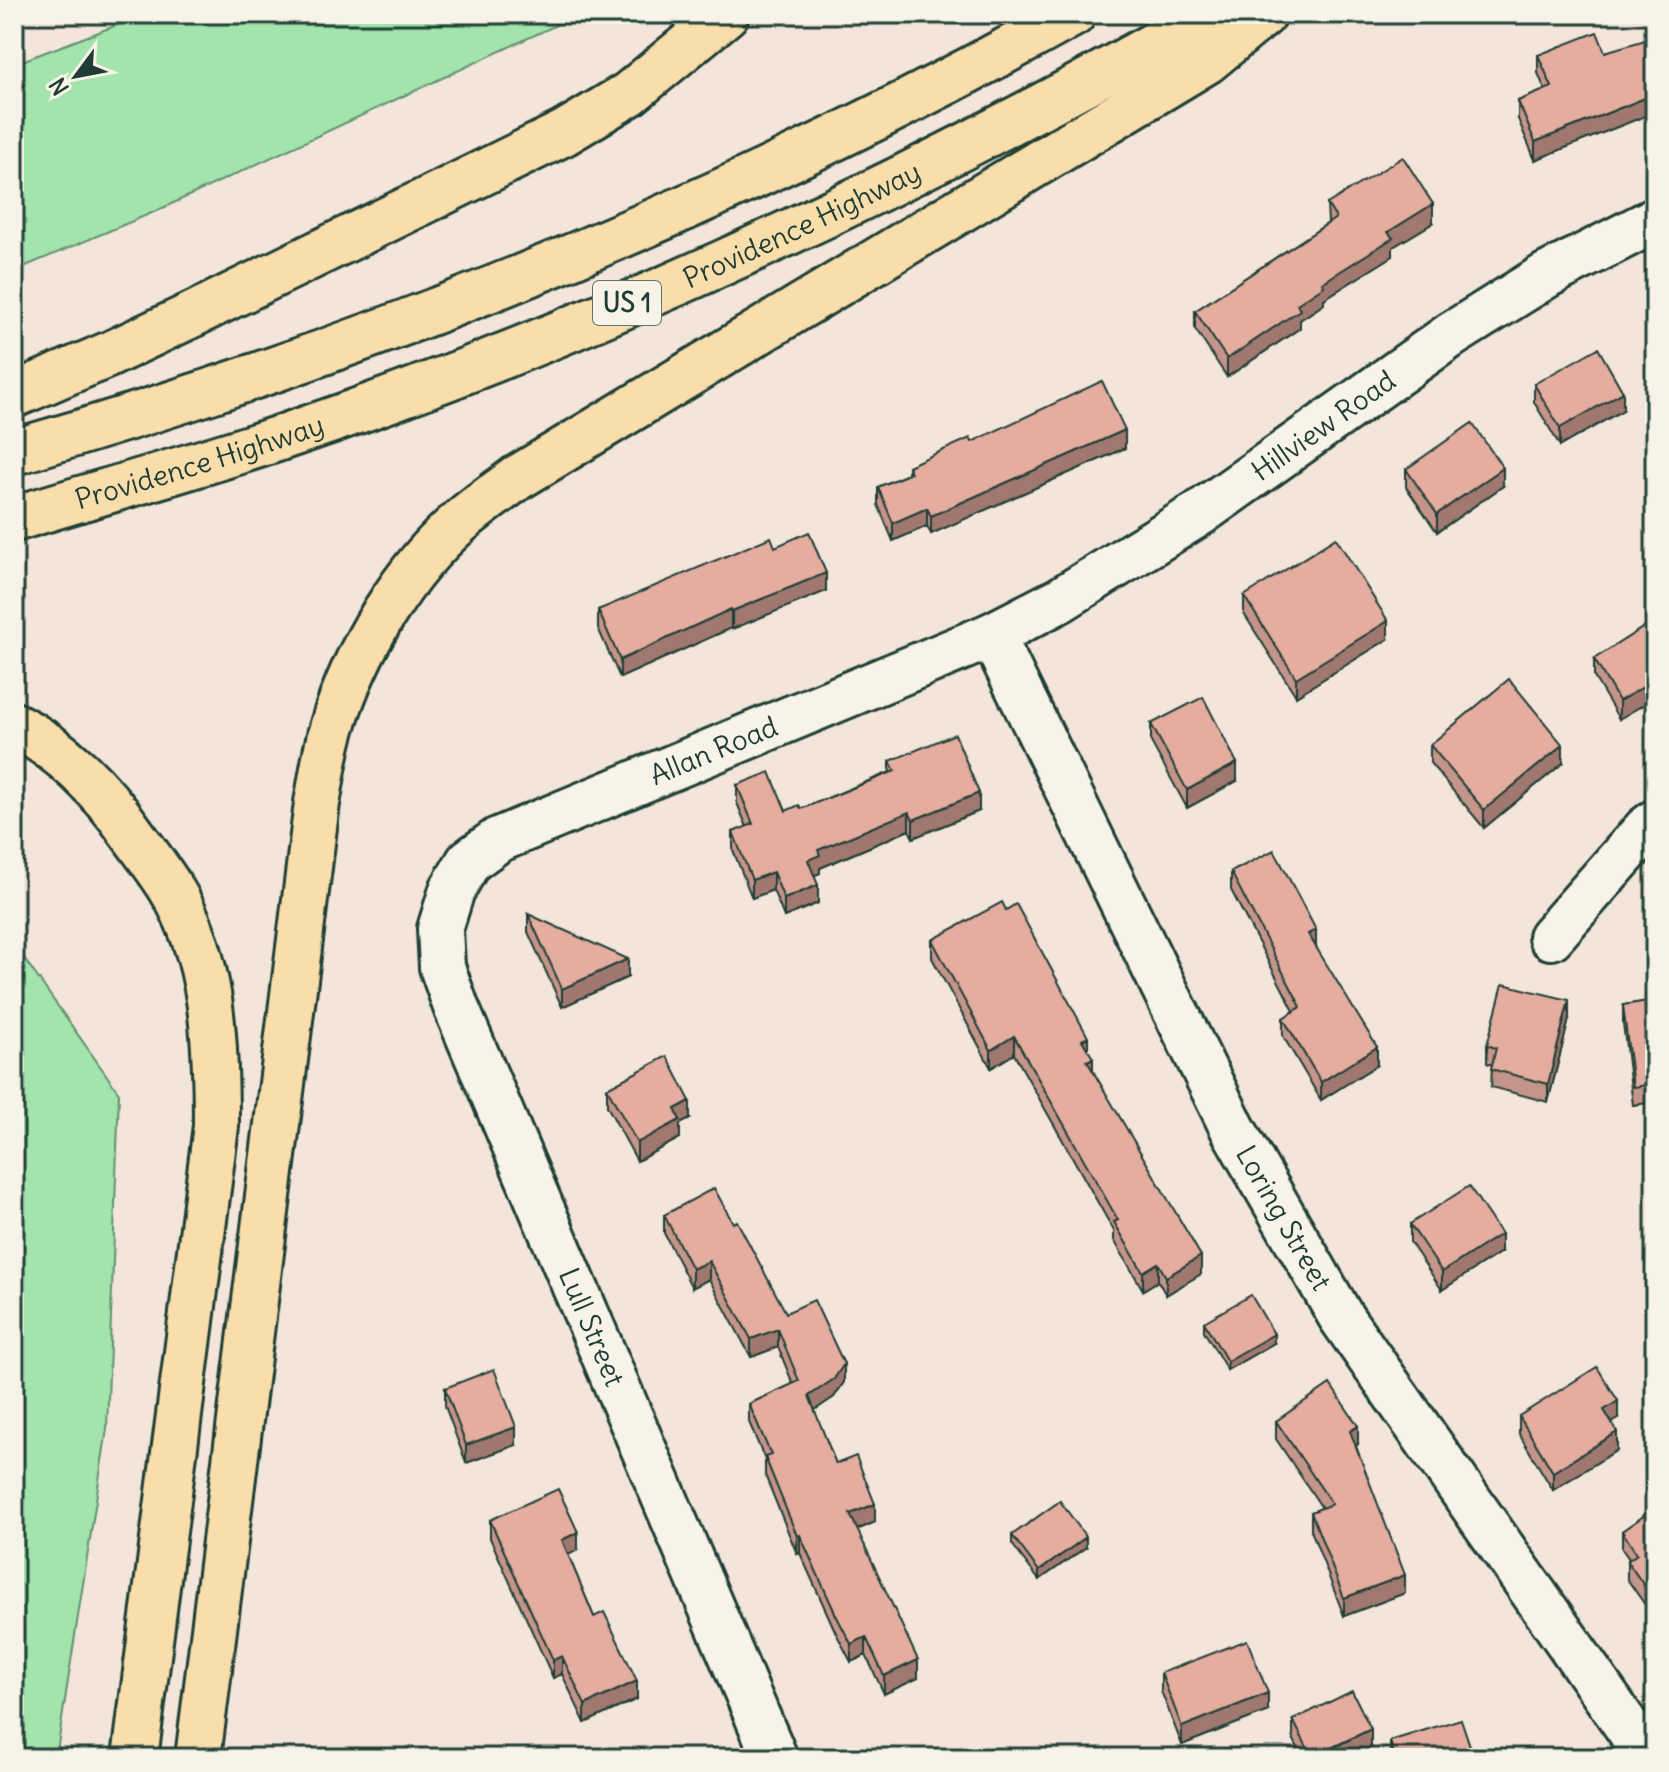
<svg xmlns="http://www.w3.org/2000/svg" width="1669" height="1772" viewBox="0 0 1669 1772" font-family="Delius,sans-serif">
  <rect width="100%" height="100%" fill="#f3e5da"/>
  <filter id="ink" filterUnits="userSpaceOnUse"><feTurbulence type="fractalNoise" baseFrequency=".0125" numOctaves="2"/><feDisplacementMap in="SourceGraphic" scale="16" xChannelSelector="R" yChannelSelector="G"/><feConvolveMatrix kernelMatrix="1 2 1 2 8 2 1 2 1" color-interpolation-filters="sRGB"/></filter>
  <g filter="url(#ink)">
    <g fill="#a3e3ac" stroke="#619070" stroke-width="2">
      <polygon points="146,14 580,14 154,212 14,271 14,64"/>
      <polygon points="14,944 119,1093 107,1429 56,1758 14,1758"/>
    </g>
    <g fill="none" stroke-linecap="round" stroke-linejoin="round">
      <g stroke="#1f3d34" stroke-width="50">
        <g id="minor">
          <path id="s1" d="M 992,635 L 1233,1129 L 1341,1317 L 1649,1758"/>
          <polyline points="1551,937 1646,829 1655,822"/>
          <path id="s2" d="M 775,1758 L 456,1007 L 442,967 L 440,929 L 452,890 L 469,861 L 498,840 L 992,635 L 1060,600 L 1200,513 L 1451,335 L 1547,275 L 1655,220"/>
        </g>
      </g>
      <g stroke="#1f3d34" stroke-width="50">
        <g id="primary">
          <path d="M 14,452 C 380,346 739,200 1073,14"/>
          <path id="s3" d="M 14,519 C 101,492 190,468 277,439 C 598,331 914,182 1209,14"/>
        </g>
      </g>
      <g stroke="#1f3d34" stroke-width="50">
        <g id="motorway">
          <polyline points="14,395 110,354 196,313 564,133 629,94 726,14"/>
          <path d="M 14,725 C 61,748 102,790 131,832 C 144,850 158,868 170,887 C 214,957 216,1046 216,1126 L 135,1758"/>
          <path d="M 198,1758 L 317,803 C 322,777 325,750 333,725 C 356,650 403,570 463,519 C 480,504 499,492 517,478 L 1207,61 L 1264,14"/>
        </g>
      </g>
      <use href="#minor" stroke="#f7f3e8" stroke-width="44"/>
      <use href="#primary" stroke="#f9deab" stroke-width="44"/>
      <use href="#motorway" stroke="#f9deab" stroke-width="44"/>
    </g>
    <g fill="#c5948a" stroke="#1f3d34" stroke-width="2">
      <polygon points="1605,52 1651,113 1535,160 1518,119 1518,101 1545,90 1538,73 1538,55"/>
      <polygon points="1327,204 1433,223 1393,247 1393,256 1324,299 1324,304 1300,320 1300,328 1227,377 1195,329 1195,311 1328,223"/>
      <polygon points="1534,384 1623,410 1560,446 1534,402"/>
      <polygon points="972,442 1125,448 931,534 927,526 893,541 878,505 878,487 908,474 908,466"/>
      <polygon points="1406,469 1503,486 1437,532 1406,487"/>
      <polygon points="775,547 826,591 732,629 731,628 620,678 598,628 598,610"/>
      <polygon points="1244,596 1388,639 1296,696 1244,614"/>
      <polygon points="1655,620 1619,719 1594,677 1594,659"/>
      <polygon points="1151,724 1237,781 1187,808 1151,742"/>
      <polygon points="1430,745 1563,763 1484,828 1430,763"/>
      <polygon points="890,761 979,811 913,838 909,830 820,868 820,873 814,875 818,903 784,917 773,890 752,898 733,850 733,832 747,827 737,803 737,785 786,811 801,809 890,772"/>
      <polygon points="1231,872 1316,947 1377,1065 1321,1100 1283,1036 1283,1018 1294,1011 1231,890"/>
      <polygon points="528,914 628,977 562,1007 528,932"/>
      <polygon points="932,940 1088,1050 1093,1071 1201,1274 1166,1295 1158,1281 1143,1290 1114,1240 1114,1231 1014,1054 991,1068 932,958"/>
      <polygon points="1655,1000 1655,1102 1633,1105 1623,1023 1623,1005"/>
      <polygon points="1569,1019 1548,1102 1491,1087 1492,1065 1487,1063 1487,1045"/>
      <polygon points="607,1088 690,1119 680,1124 680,1138 637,1161 607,1106"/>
      <polygon points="664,1215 733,1223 786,1313 844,1382 834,1397 814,1410 836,1464 875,1522 857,1530 918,1678 884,1694 866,1655 851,1662 836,1633 800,1553 797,1554 765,1475 765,1460 749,1422 749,1404 793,1384 778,1347 751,1357 709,1279 692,1288 664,1233"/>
      <polygon points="1410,1224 1501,1252 1442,1290 1410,1242"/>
      <polygon points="1204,1322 1274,1343 1227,1370 1204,1331"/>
      <polygon points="445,1388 516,1445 466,1463 445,1406"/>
      <polygon points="1519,1416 1618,1419 1612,1423 1617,1450 1553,1490 1519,1434"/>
      <polygon points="1276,1421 1358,1444 1356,1446 1405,1593 1344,1616 1311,1530 1311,1512 1322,1508 1276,1439"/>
      <polygon points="1655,1508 1655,1619 1627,1579 1627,1561 1629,1559 1622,1549 1622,1531"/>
      <polygon points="490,1520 578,1550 568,1555 594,1617 637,1699 585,1723 562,1674 553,1678 490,1538"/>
      <polygon points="1012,1535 1086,1547 1039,1580 1012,1544"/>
      <polygon points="1161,1673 1268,1711 1182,1745 1161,1691"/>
      <polygon points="1293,1720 1371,1747 1348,1758 1303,1758 1293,1738"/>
      <polygon points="1390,1741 1474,1758 1390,1758"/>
    </g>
    <g fill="#a07870" stroke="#1f3d34" stroke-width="2">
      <polygon points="1655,94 1655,112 1535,160 1535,142"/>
      <polygon points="1433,204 1433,223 1393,247 1393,256 1324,299 1324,304 1300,320 1300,328 1227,377 1227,359 1322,283 1388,232"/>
      <polygon points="1623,392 1623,410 1560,446 1560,428"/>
      <polygon points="1125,430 1125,448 931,534 931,516"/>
      <polygon points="1503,468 1503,486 1437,532 1437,514"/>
      <polygon points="927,508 927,526 893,541 893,523"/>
      <polygon points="826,573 826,591 732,629 732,611"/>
      <polygon points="731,609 731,628 620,678 620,660"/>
      <polygon points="1388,621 1388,639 1296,696 1296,678"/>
      <polygon points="1655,680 1655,698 1619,719 1619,701"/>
      <polygon points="1563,745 1563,763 1484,828 1484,810"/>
      <polygon points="1237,763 1237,781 1187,808 1187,790"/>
      <polygon points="979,793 979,811 913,838 913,820"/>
      <polygon points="909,812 909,830 820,868 820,873 808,878 808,860 818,850"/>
      <polygon points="773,872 773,890 752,898 752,880"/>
      <polygon points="818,885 818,903 784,917 784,899"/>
      <polygon points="1316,930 1316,948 1308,934"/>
      <polygon points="628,959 628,977 562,1007 562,989"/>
      <polygon points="1569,1000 1569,1019 1548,1102 1548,1084"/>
      <polygon points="1014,1036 1014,1054 991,1068 991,1050"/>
      <polygon points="1088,1037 1088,1055 1082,1040"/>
      <polygon points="1377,1047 1377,1065 1321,1100 1321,1082"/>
      <polygon points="1093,1058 1093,1076 1087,1061"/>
      <polygon points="690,1101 690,1119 680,1124 680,1138 637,1161 637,1143 675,1109"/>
      <polygon points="1501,1234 1501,1252 1442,1290 1442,1272"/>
      <polygon points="1201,1256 1201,1274 1166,1295 1166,1277"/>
      <polygon points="709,1261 709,1279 692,1288 692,1269"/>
      <polygon points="1158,1263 1158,1281 1143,1290 1143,1272"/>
      <polygon points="778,1329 778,1347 751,1357 751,1339"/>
      <polygon points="1274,1334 1274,1343 1227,1370 1227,1361"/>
      <polygon points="844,1364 844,1382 834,1397 809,1414 809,1396"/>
      <polygon points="1618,1401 1618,1419 1604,1428 1604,1410"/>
      <polygon points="1358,1426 1358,1444 1350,1449 1350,1431"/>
      <polygon points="516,1427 516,1445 466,1463 466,1445"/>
      <polygon points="1617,1432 1617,1450 1553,1490 1553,1472"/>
      <polygon points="875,1504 875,1522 850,1533 850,1514"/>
      <polygon points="578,1532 578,1550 562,1558 562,1540"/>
      <polygon points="800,1535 800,1553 797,1554 797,1536"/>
      <polygon points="1086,1537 1086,1547 1039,1580 1039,1571"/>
      <polygon points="1405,1575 1405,1593 1344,1616 1344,1598"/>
      <polygon points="866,1637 866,1655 851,1662 851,1644"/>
      <polygon points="562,1656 562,1674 553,1678 553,1660"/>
      <polygon points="918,1660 918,1678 884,1694 884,1676"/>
      <polygon points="637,1681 637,1699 585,1723 585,1705"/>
      <polygon points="1268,1693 1268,1711 1182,1745 1182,1727"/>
      <polygon points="1371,1729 1371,1747 1348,1758 1312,1758"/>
    </g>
    <g fill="#e5aca0" stroke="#1f3d34" stroke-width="2">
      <polygon points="1597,32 1605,52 1655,37 1655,94 1535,142 1518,101 1552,87 1538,55"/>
      <polygon points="1403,157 1433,204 1388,232 1393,238 1322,283 1324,286 1297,304 1300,310 1227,359 1195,311 1336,218 1327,204"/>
      <polygon points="1598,348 1623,392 1560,428 1534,384"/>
      <polygon points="1102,381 1125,430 931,516 927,508 893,523 878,487 911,473 908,466 970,438 972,442"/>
      <polygon points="1472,423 1503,468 1437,514 1406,469"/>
      <polygon points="809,532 826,573 732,611 731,609 620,660 598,610 771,537 775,547"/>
      <polygon points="1336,538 1388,621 1296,678 1244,596"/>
      <polygon points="1655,620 1655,680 1619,701 1594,659"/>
      <polygon points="1509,679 1563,745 1484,810 1430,745"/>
      <polygon points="1203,697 1237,763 1187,790 1151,724"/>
      <polygon points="955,734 979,793 913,820 909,812 818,850 820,855 808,860 818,885 784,899 773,872 752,880 733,832 753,824 737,785 770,772 786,811 799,805 801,809 895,771 890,761"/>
      <polygon points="1274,850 1316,930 1308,934 1377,1047 1321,1082 1283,1018 1301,1007 1231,872"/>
      <polygon points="1002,902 1006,910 1016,904 1088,1037 1082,1040 1093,1058 1087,1061 1201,1256 1166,1277 1158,1263 1143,1272 1114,1222 1118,1220 1014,1036 991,1050 932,940"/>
      <polygon points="528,914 628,959 562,989"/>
      <polygon points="1503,984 1569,1000 1548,1084 1491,1069 1496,1048 1487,1045"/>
      <polygon points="1655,1000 1655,1084 1633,1087 1623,1005"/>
      <polygon points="667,1056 690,1101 675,1109 680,1120 637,1143 607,1088"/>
      <polygon points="1469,1186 1501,1234 1442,1272 1410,1224"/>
      <polygon points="714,1188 733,1223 737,1221 786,1313 814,1300 844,1364 834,1379 809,1396 836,1464 856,1456 875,1504 850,1514 918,1660 884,1676 866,1637 851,1644 836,1615 800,1535 797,1536 765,1457 771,1455 749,1404 799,1381 778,1329 751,1339 709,1261 692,1269 664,1215"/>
      <polygon points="1251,1295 1274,1334 1227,1361 1204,1322"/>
      <polygon points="1597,1367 1618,1401 1604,1410 1617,1432 1553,1472 1519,1416"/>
      <polygon points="494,1369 516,1427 466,1445 445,1388"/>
      <polygon points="1330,1384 1358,1426 1350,1431 1405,1575 1344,1598 1311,1512 1332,1504 1276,1421"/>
      <polygon points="558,1489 578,1532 562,1540 594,1617 604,1612 637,1681 585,1705 562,1656 553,1660 490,1520"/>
      <polygon points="1060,1501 1086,1537 1039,1571 1012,1535"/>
      <polygon points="1655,1508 1655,1601 1627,1561 1637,1554 1622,1531"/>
      <polygon points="1247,1640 1268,1693 1182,1727 1161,1673"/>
      <polygon points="1352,1691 1371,1729 1312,1757 1293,1720"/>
      <polygon points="1461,1719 1474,1758 1395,1758 1390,1741"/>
    </g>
  </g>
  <g text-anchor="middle" stroke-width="7" stroke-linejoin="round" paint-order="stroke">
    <rect fill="#f7f3e8" stroke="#60746a" stroke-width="2" x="593" y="281" width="68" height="44" rx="6"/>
    <g font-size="26" font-weight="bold" fill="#1f3d34">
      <text x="627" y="312">US 1</text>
    </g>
    <g font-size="28" fill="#1f3d34" stroke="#f7f3e8">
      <text dy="10" stroke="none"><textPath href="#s3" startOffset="842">Providence Highway</textPath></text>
      <text dy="10" stroke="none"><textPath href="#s2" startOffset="1934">Hillview Road</textPath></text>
      <text dy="10" stroke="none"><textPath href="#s3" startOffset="194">Providence Highway</textPath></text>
      <text dy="10" stroke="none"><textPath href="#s2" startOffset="1240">Allan Road</textPath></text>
      <text dy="10" stroke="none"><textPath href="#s1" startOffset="652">Loring Street</textPath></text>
      <text transform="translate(592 1327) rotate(67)" y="10">Lull Street</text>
    </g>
  </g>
  <rect width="1669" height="1772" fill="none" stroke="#f7f3e8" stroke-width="48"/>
  <rect x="24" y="24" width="1621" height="1724" fill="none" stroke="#1f3d34" stroke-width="3" filter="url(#ink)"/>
  <g transform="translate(76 76) rotate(238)" stroke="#f7f3e8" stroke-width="6" paint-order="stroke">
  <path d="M0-6L14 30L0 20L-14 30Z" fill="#1f3d34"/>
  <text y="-12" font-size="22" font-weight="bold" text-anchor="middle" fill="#1f3d34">N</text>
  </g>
</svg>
